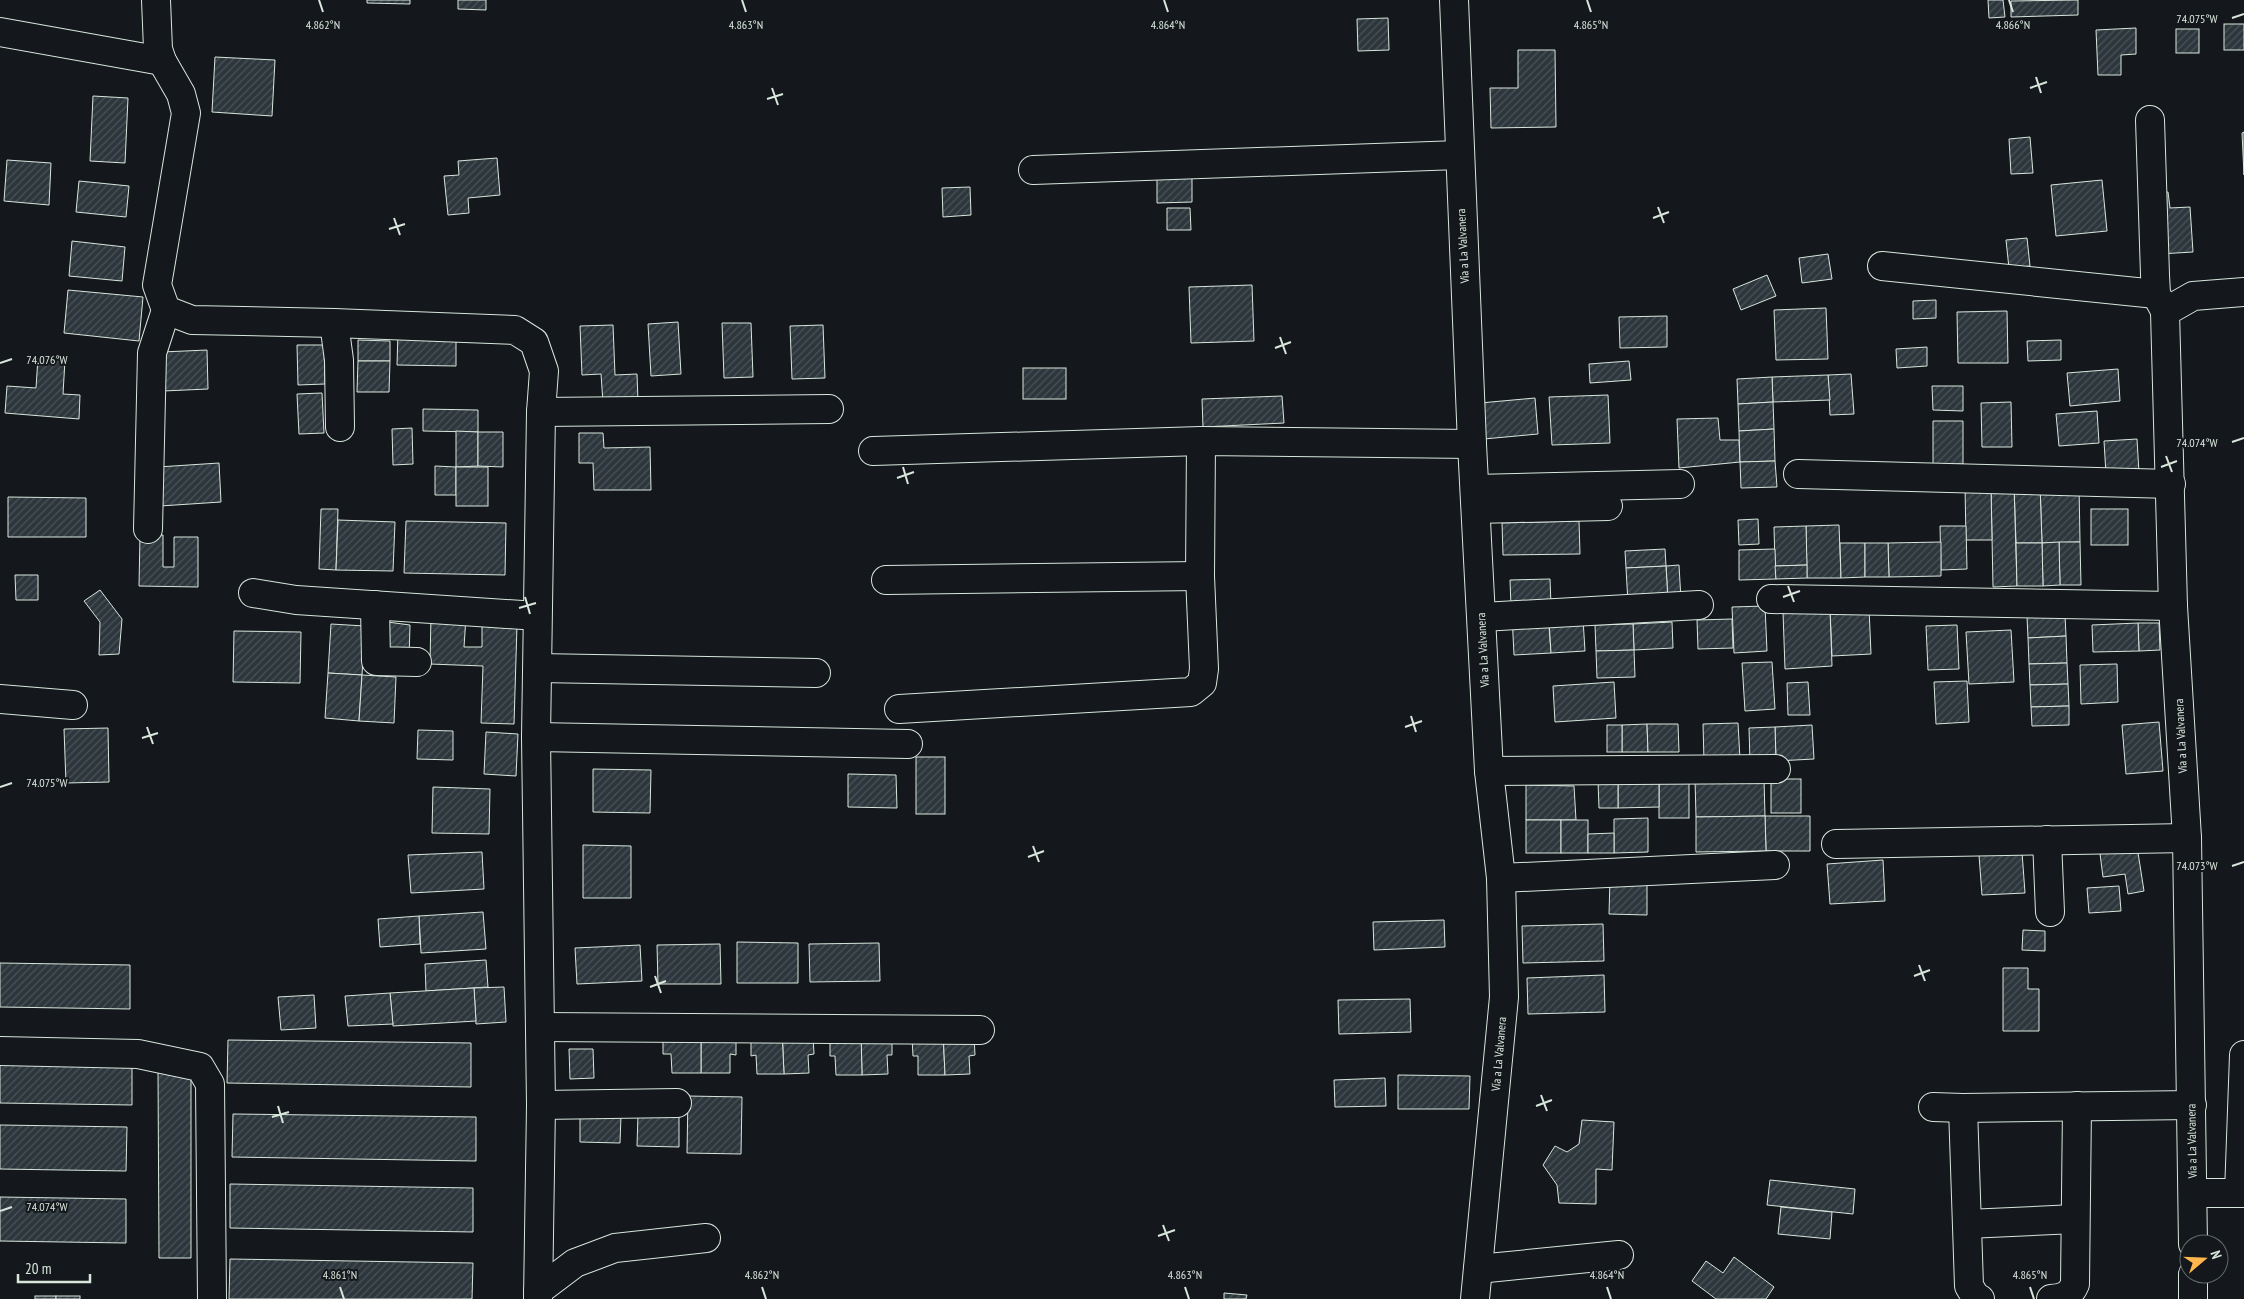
<svg xmlns="http://www.w3.org/2000/svg" width="2244" height="1299" viewBox="0 0 2244 1299" font-family="'PT Sans Narrow',sans-serif">
  <defs>
    <pattern id="building-hatch" width="6" height="6" patternUnits="userSpaceOnUse" patternTransform="scale(1.25)"><rect width="6" height="6" fill="#2c363c"/><path d="M-1 1l2-2M0 6l6-6M5 7l2-2" fill="none" stroke="#4a5358"/></pattern>
  </defs>
  <rect width="100%" height="100%" fill="#14181c"/>
  <g fill="url(#building-hatch)" stroke="#d8e6dc">
    <polygon points="367,0 410,0 410,4 367,3"/>
    <polygon points="458,0 486,0 486,10 458,9"/>
    <polygon points="1988,0 2003,0 2005,17 1989,18"/>
    <polygon points="2078,0 2078,15 2011,17 2011,1"/>
    <polygon points="1388,18 1389,50 1358,51 1357,19"/>
    <rect x="2224" y="24" width="20" height="26"/>
    <polygon points="2136,28 2136,54 2121,55 2121,75 2098,75 2096,30"/>
    <rect x="2176" y="29" width="23" height="24"/>
    <polygon points="1518,50 1555,50 1556,127 1491,128 1490,88 1518,88"/>
    <polygon points="215,57 275,60 272,116 212,112"/>
    <polygon points="93,96 128,98 125,163 90,161"/>
    <polygon points="2244,132 2244,175 2242,133"/>
    <polygon points="2030,137 2033,173 2011,174 2009,139"/>
    <polygon points="497,158 500,195 468,198 469,213 448,215 444,176 459,175 458,161"/>
    <polygon points="7,160 51,163 49,205 4,201"/>
    <polygon points="1192,176 1192,202 1157,203 1157,177"/>
    <polygon points="2102,180 2107,231 2056,236 2051,185"/>
    <polygon points="79,181 129,186 126,217 76,212"/>
    <polygon points="970,187 971,215 943,217 942,188"/>
    <polygon points="2168,192 2170,208 2190,207 2193,252 2159,254 2155,193"/>
    <polygon points="1167,208 1190,208 1191,230 1167,230"/>
    <polygon points="2027,238 2030,266 2009,268 2006,240"/>
    <polygon points="72,241 125,247 122,281 69,276"/>
    <polygon points="1828,254 1832,279 1802,283 1799,258"/>
    <polygon points="1767,275 1776,296 1741,310 1733,289"/>
    <polygon points="1252,285 1254,341 1191,343 1189,287"/>
    <polygon points="68,290 143,297 139,341 64,333"/>
    <polygon points="1936,300 1936,318 1913,319 1913,301"/>
    <polygon points="1826,308 1828,359 1776,360 1774,310"/>
    <polygon points="2007,311 2008,363 1958,363 1957,312"/>
    <polygon points="1667,316 1667,347 1620,348 1619,317"/>
    <polygon points="678,322 681,374 651,376 648,324"/>
    <polygon points="722,323 751,323 753,377 724,378"/>
    <polygon points="613,325 615,375 637,374 638,401 603,403 601,374 582,375 580,326"/>
    <polygon points="823,325 825,378 792,379 790,326"/>
    <polygon points="398,332 456,333 456,366 397,365"/>
    <polygon points="358,340 390,341 390,361 358,361"/>
    <polygon points="2061,340 2061,360 2028,361 2027,341"/>
    <polygon points="297,345 324,345 325,384 298,385"/>
    <polygon points="1927,347 1927,366 1897,368 1896,349"/>
    <polygon points="207,350 208,389 163,391 162,352"/>
    <polygon points="38,358 65,360 63,394 80,395 79,419 5,413 7,386 36,388"/>
    <polygon points="358,361 390,361 389,392 357,392"/>
    <polygon points="1629,361 1631,380 1590,383 1589,364"/>
    <rect x="1023" y="368" width="43" height="31"/>
    <polygon points="2118,369 2120,401 2070,406 2067,373"/>
    <polygon points="1851,374 1854,414 1830,415 1828,375"/>
    <polygon points="1828,375 1830,400 1773,402 1772,377"/>
    <polygon points="1772,377 1773,402 1738,404 1737,379"/>
    <polygon points="1932,386 1963,386 1963,411 1933,410"/>
    <polygon points="322,393 324,433 299,434 297,394"/>
    <polygon points="1608,395 1610,443 1552,445 1549,397"/>
    <polygon points="1282,396 1284,423 1203,427 1202,399"/>
    <polygon points="1535,398 1538,434 1484,439 1480,403"/>
    <polygon points="1773,402 1774,429 1739,431 1738,404"/>
    <polygon points="2011,402 2012,447 1982,447 1981,403"/>
    <polygon points="423,409 478,410 478,432 423,431"/>
    <polygon points="2097,411 2099,443 2059,446 2056,414"/>
    <polygon points="1718,418 1720,440 1739,440 1740,462 1679,468 1677,419"/>
    <polygon points="1933,421 1963,421 1963,464 1933,465"/>
    <polygon points="412,428 413,464 393,465 392,429"/>
    <polygon points="1774,429 1775,461 1740,462 1739,431"/>
    <polygon points="456,431 478,432 478,466 456,467"/>
    <polygon points="478,432 503,432 503,467 478,466"/>
    <polygon points="579,433 603,433 604,448 650,447 651,490 594,490 593,463 579,463"/>
    <polygon points="2137,439 2139,473 2106,474 2104,441"/>
    <polygon points="1775,461 1777,487 1741,488 1740,462"/>
    <polygon points="219,463 221,502 160,506 158,467"/>
    <polygon points="435,466 456,467 456,495 435,495"/>
    <rect x="456" y="467" width="32" height="39"/>
    <polygon points="2079,484 2080,542 2042,543 2040,485"/>
    <polygon points="2014,485 2040,485 2042,543 2016,543"/>
    <polygon points="2014,485 2017,586 1993,587 1991,486"/>
    <polygon points="1965,486 1991,486 1992,540 1966,540"/>
    <polygon points="8,497 86,498 86,537 8,537"/>
    <polygon points="321,509 338,509 336,570 319,569"/>
    <rect x="2091" y="509" width="37" height="36"/>
    <polygon points="1758,519 1759,544 1739,545 1738,520"/>
    <polygon points="338,520 395,522 393,571 336,570"/>
    <polygon points="406,521 506,523 505,575 404,573"/>
    <polygon points="1579,521 1580,554 1503,555 1502,523"/>
    <polygon points="1839,525 1841,578 1807,578 1806,526"/>
    <polygon points="1806,526 1807,565 1775,566 1774,527"/>
    <polygon points="1940,526 1966,526 1967,569 1941,570"/>
    <polygon points="140,535 163,535 163,567 174,567 174,537 198,537 198,587 139,586"/>
    <polygon points="1941,542 1941,576 1889,577 1888,543"/>
    <polygon points="2059,542 2080,542 2081,585 2060,585"/>
    <polygon points="2059,542 2060,585 2043,586 2042,543"/>
    <polygon points="1840,543 1865,543 1865,577 1841,578"/>
    <polygon points="1865,543 1888,543 1889,577 1865,577"/>
    <polygon points="2016,543 2042,543 2043,586 2017,586"/>
    <polygon points="1665,549 1666,566 1626,568 1625,551"/>
    <polygon points="1775,549 1776,579 1739,580 1739,550"/>
    <polygon points="1679,565 1681,600 1668,601 1666,566"/>
    <polygon points="1807,565 1807,578 1776,579 1775,566"/>
    <polygon points="1666,566 1668,601 1628,603 1626,568"/>
    <polygon points="15,575 38,575 38,600 16,600"/>
    <polygon points="1550,579 1551,605 1511,607 1510,580"/>
    <polygon points="100,590 122,619 119,654 99,655 100,622 84,601"/>
    <polygon points="1765,606 1767,651 1734,653 1732,607"/>
    <polygon points="1869,608 1871,654 1832,656 1830,610"/>
    <polygon points="1830,610 1832,666 1785,669 1783,612"/>
    <polygon points="1548,613 1551,653 1514,655 1512,615"/>
    <polygon points="431,615 466,617 464,647 482,647 482,624 517,625 514,724 481,723 483,666 430,664"/>
    <polygon points="2065,615 2066,636 2028,638 2027,617"/>
    <polygon points="1583,619 1585,651 1551,653 1549,621"/>
    <polygon points="1732,619 1733,648 1698,649 1697,620"/>
    <polygon points="380,621 410,625 409,659 379,657"/>
    <polygon points="1672,622 1673,648 1634,650 1633,624"/>
    <polygon points="2138,623 2159,623 2160,650 2139,651"/>
    <polygon points="2138,623 2139,651 2093,652 2092,625"/>
    <polygon points="331,624 365,626 362,675 328,673"/>
    <polygon points="1633,624 1634,650 1596,651 1595,625"/>
    <polygon points="1957,625 1959,669 1928,670 1926,626"/>
    <polygon points="2011,630 2014,682 1969,684 1966,632"/>
    <polygon points="234,631 301,632 300,683 233,682"/>
    <polygon points="2066,636 2067,663 2029,664 2028,638"/>
    <polygon points="1634,650 1635,677 1597,678 1596,651"/>
    <polygon points="1772,662 1775,709 1745,711 1742,663"/>
    <polygon points="2067,663 2068,684 2030,685 2029,664"/>
    <polygon points="2117,664 2118,702 2081,704 2080,665"/>
    <polygon points="328,673 362,675 359,721 325,718"/>
    <polygon points="362,675 396,677 394,723 359,721"/>
    <polygon points="1967,681 1969,722 1936,724 1934,682"/>
    <polygon points="1614,682 1616,718 1555,722 1553,686"/>
    <polygon points="1808,682 1810,715 1788,715 1787,683"/>
    <polygon points="2068,684 2069,706 2031,707 2030,685"/>
    <polygon points="2069,706 2069,725 2032,726 2031,707"/>
    <polygon points="2159,722 2163,771 2126,774 2122,725"/>
    <polygon points="1738,723 1740,759 1704,761 1703,724"/>
    <polygon points="1647,724 1648,752 1622,752 1622,725"/>
    <polygon points="1647,724 1678,724 1679,752 1648,752"/>
    <rect x="1607" y="725" width="15" height="27"/>
    <polygon points="1812,725 1814,759 1776,761 1775,727"/>
    <polygon points="1775,727 1776,761 1750,762 1749,728"/>
    <polygon points="108,728 109,782 66,783 64,729"/>
    <polygon points="418,730 453,731 453,760 417,759"/>
    <polygon points="486,732 518,734 516,776 484,774"/>
    <rect x="916" y="757" width="29" height="57"/>
    <polygon points="593,769 651,770 650,813 593,812"/>
    <polygon points="848,774 896,775 897,808 848,807"/>
    <polygon points="1695,779 1764,779 1765,816 1696,817"/>
    <rect x="1771" y="779" width="30" height="34"/>
    <rect x="1659" y="780" width="30" height="38"/>
    <polygon points="1659,780 1659,807 1618,808 1618,781"/>
    <polygon points="1598,781 1618,781 1618,808 1599,808"/>
    <polygon points="1526,785 1574,786 1576,820 1526,820"/>
    <polygon points="433,787 490,789 489,834 432,833"/>
    <polygon points="1765,816 1810,816 1810,851 1766,851"/>
    <polygon points="1765,816 1766,851 1696,852 1696,817"/>
    <polygon points="1648,818 1648,852 1614,853 1614,819"/>
    <rect x="1526" y="820" width="35" height="33"/>
    <rect x="1561" y="820" width="27" height="33"/>
    <polygon points="1614,833 1614,853 1588,853 1588,834"/>
    <polygon points="2136,840 2144,891 2128,894 2125,874 2103,877 2099,846"/>
    <polygon points="583,845 631,846 631,898 583,898"/>
    <polygon points="482,852 484,889 411,893 408,855"/>
    <polygon points="2022,852 2025,893 1982,895 1979,855"/>
    <polygon points="1883,860 1885,901 1830,904 1827,864"/>
    <polygon points="1610,879 1647,879 1647,915 1609,914"/>
    <polygon points="2119,886 2121,911 2089,913 2087,888"/>
    <polygon points="483,912 486,949 421,953 419,916"/>
    <polygon points="419,916 420,944 380,947 378,919"/>
    <polygon points="1444,920 1445,947 1374,950 1373,922"/>
    <polygon points="1603,924 1604,961 1523,963 1522,926"/>
    <polygon points="2023,930 2045,931 2045,951 2022,950"/>
    <polygon points="737,942 798,943 798,983 737,983"/>
    <polygon points="879,943 880,981 810,982 809,944"/>
    <polygon points="720,944 721,984 658,984 657,945"/>
    <polygon points="640,945 642,981 577,984 575,948"/>
    <polygon points="486,960 488,987 426,991 425,964"/>
    <polygon points="0,963 130,965 130,1009 0,1007"/>
    <polygon points="2003,968 2028,968 2028,989 2039,989 2039,1031 2003,1031"/>
    <polygon points="1604,975 1605,1012 1528,1014 1527,978"/>
    <polygon points="504,987 506,1022 476,1024 474,988"/>
    <polygon points="474,988 476,1021 393,1026 390,993"/>
    <polygon points="390,993 393,1024 348,1026 345,996"/>
    <polygon points="314,995 316,1028 281,1030 278,997"/>
    <polygon points="1410,999 1411,1032 1339,1034 1338,1000"/>
    <polygon points="701,1029 736,1035 736,1055 730,1054 730,1073 701,1073"/>
    <polygon points="701,1029 701,1073 672,1073 671,1054 663,1054 663,1035"/>
    <polygon points="782,1030 813,1036 814,1054 808,1055 809,1073 784,1074"/>
    <polygon points="782,1030 784,1074 757,1074 756,1055 751,1056 751,1037"/>
    <polygon points="861,1031 892,1037 892,1055 887,1055 888,1074 862,1075"/>
    <polygon points="861,1031 862,1075 836,1075 835,1056 830,1056 830,1038"/>
    <polygon points="943,1031 945,1075 918,1075 918,1056 913,1056 912,1038"/>
    <polygon points="943,1031 974,1037 975,1055 969,1056 970,1074 945,1075"/>
    <polygon points="228,1040 471,1043 471,1087 227,1083"/>
    <polygon points="569,1049 593,1049 594,1078 570,1079"/>
    <polygon points="0,1059 132,1061 132,1105 0,1103"/>
    <polygon points="158,1072 191,1072 191,1258 159,1258"/>
    <polygon points="1398,1075 1470,1076 1469,1109 1398,1109"/>
    <polygon points="1385,1078 1386,1106 1335,1107 1334,1080"/>
    <polygon points="688,1096 742,1097 741,1154 687,1153"/>
    <polygon points="233,1114 476,1117 476,1161 232,1157"/>
    <polygon points="580,1115 621,1116 620,1143 580,1142"/>
    <polygon points="638,1115 679,1116 679,1147 637,1146"/>
    <polygon points="1582,1120 1614,1122 1612,1170 1596,1169 1596,1204 1559,1203 1557,1185 1543,1165 1555,1146 1567,1152 1579,1144"/>
    <polygon points="0,1125 127,1127 126,1171 0,1169"/>
    <polygon points="1770,1180 1855,1189 1853,1214 1767,1205"/>
    <polygon points="230,1184 473,1188 473,1232 230,1228"/>
    <polygon points="0,1197 126,1199 126,1243 0,1241"/>
    <polygon points="1781,1207 1832,1212 1830,1239 1778,1234"/>
    <polygon points="1734,1257 1774,1287 1766,1299 1716,1299 1692,1281 1706,1261 1723,1273"/>
    <polygon points="230,1259 473,1263 472,1299 229,1299"/>
    <polygon points="1224,1293 1247,1295 1246,1299 1224,1299"/>
    <rect x="35" y="1296" width="21" height="3"/>
    <rect x="56" y="1296" width="24" height="3"/>
  </g>
  <g fill="none" stroke-linecap="round" stroke-linejoin="round">
    <g stroke="#d8e6dc" stroke-width="30">
      <g id="minor">
        <polyline points="156,0 158,49 162,61 181,94 186,113 157,285 166,310 192,320 334,323 515,330 534,342 544,371 541,412 536,737 541,1105 538,1299"/>
        <polyline points="1454,0 1472,444 1489,771 1501,878 1504,997 1475,1299"/>
        <polyline points="0,32 162,61"/>
        <polyline points="2150,120 2155,275 2156,294 2165,311"/>
        <polyline points="1033,170 1459,155"/>
        <polyline points="1882,266 2156,294"/>
        <polyline points="334,323 339,360 340,427"/>
        <polyline points="541,412 829,409"/>
        <polyline points="873,451 1201,441 1472,444"/>
        <polyline points="1798,474 2171,484"/>
        <polyline points="1475,489 1680,484"/>
        <polyline points="1476,509 1608,506"/>
        <polyline points="148,529 152,353 166,310"/>
        <polyline points="886,580 1200,576"/>
        <polyline points="253,593 296,600 537,616"/>
        <polyline points="1771,599 2173,606"/>
        <polyline points="375,605 376,661 417,662"/>
        <polyline points="1482,617 1699,605"/>
        <polyline points="538,668 816,673"/>
        <polyline points="0,699 73,705"/>
        <polyline points="899,709 1191,692 1202,683 1204,669 1200,576 1201,441"/>
        <polyline points="536,737 908,744"/>
        <polyline points="1489,771 1776,769"/>
        <polyline points="2047,840 2050,912"/>
        <polyline points="1836,844 2187,838"/>
        <polyline points="1501,878 1775,865"/>
        <polyline points="540,1027 980,1030"/>
        <polyline points="0,1051 138,1054 200,1067 210,1084 212,1299"/>
        <polyline points="541,1105 677,1103"/>
        <polyline points="1933,1107 1963,1108 2192,1105"/>
        <polyline points="1963,1108 1969,1286 1975,1296 1980,1299"/>
        <polyline points="2193,1193 2244,1193"/>
        <polyline points="2239,1193 2244,1055"/>
        <polyline points="1967,1224 2075,1219"/>
        <polyline points="2193,1244 2187,838 2173,606 2165,312 2193,296 2244,292"/>
        <polyline points="1478,1269 1619,1255"/>
        <polyline points="2193,1274 2193,1299"/>
        <polyline points="538,1291 575,1263 615,1248 706,1238"/>
        <path d="M 2051,1299 C 2063,1298 2070,1296 2075,1284 L 2077,1106"/>
      </g>
    </g>
    <use href="#minor" stroke="#14181c" stroke-width="28"/>
  </g>
  <path fill="none" stroke="#d8e6dc" stroke-width="2" d="M 319,0 L 323,12M 742,0 L 746,12M 1164,0 L 1168,12M 1587,0 L 1591,12M 2009,0 L 2013,12M 2232,18 L 2244,14M 2036,77 L 2041,93M 772,88 L 778,105M 2030,88 L 2047,82M 767,99 L 783,94M 1658,207 L 1664,223M 394,218 L 400,235M 1653,218 L 1669,212M 389,229 L 405,224M 1280,337 L 1286,354M 1275,348 L 1291,342M 0,363 L 12,359M 2232,442 L 2244,438M 2166,456 L 2172,472M 903,467 L 908,484M 2161,467 L 2177,461M 897,478 L 914,472M 1788,586 L 1794,602M 525,597 L 530,614M 1783,597 L 1800,591M 519,608 L 536,603M 1411,716 L 1416,732M 147,727 L 153,744M 1405,727 L 1422,721M 142,738 L 158,733M 0,787 L 12,783M 1033,846 L 1039,862M 1028,857 L 1044,851M 2232,866 L 2244,862M 1919,965 L 1925,981M 655,976 L 661,993M 1914,976 L 1930,970M 650,987 L 666,981M 1541,1095 L 1547,1111M 278,1106 L 283,1123M 1536,1106 L 1552,1100M 272,1117 L 289,1112M 0,1211 L 12,1207M 1163,1225 L 1169,1241M 1158,1236 L 1175,1230M 340,1287 L 344,1299M 762,1287 L 766,1299M 1185,1287 L 1189,1299M 1607,1287 L 1611,1299M 2030,1287 L 2034,1299"/>
  <g text-anchor="middle" stroke-width="4" stroke-linejoin="round" paint-order="stroke">
    <g font-size="12" fill="#d8e6dc" stroke="#14181c">
      <text transform="translate(1463 246) rotate(-93)" y="4">Vía a La Valvanera</text>
      <text transform="translate(1483 650) rotate(-93)" y="4">Vía a La Valvanera</text>
      <text transform="translate(2181 736) rotate(-93)" y="4">Vía a La Valvanera</text>
      <text transform="translate(1499 1054) rotate(-85)" y="4">Vía a La Valvanera</text>
      <text transform="translate(2192 1141) rotate(-91)" y="4">Vía a La Valvanera</text>
    </g>
  </g>
  <g font-size="12" text-anchor="middle" fill="#d8e6dc" stroke="#14181c" stroke-width="4" stroke-linejoin="round" paint-order="stroke">
    <text x="2197" y="23">74.075°W</text>
    <text x="2013" y="29">4.866°N</text>
    <text x="323" y="29">4.862°N</text>
    <text x="746" y="29">4.863°N</text>
    <text x="1168" y="29">4.864°N</text>
    <text x="1591" y="29">4.865°N</text>
    <text x="47" y="364">74.076°W</text>
    <text x="2197" y="447">74.074°W</text>
    <text x="47" y="787">74.075°W</text>
    <text x="2197" y="870">74.073°W</text>
    <text x="47" y="1211">74.074°W</text>
    <text x="340" y="1279">4.861°N</text>
    <text x="762" y="1279">4.862°N</text>
    <text x="1185" y="1279">4.863°N</text>
    <text x="1607" y="1279">4.864°N</text>
    <text x="2030" y="1279">4.865°N</text>
  </g>
  <g transform="translate(2204 1259) rotate(71)"><circle r="24" fill="#14181c" stroke="#626a69"/>
  <path d="M0-4L9 19L0 12L-9 19Z" fill="#ffb74d"/>
  <text y="-8" font-size="14" font-weight="bold" text-anchor="middle" fill="#d8e6dc">N</text>
  </g>
  <path d="M18 1274v8h72v-8" fill="none" stroke="#d8e6dc" stroke-width="2.5"/>
  <text x="25" y="1274" font-size="15" fill="#d8e6dc" stroke="#14181c" stroke-width="4" paint-order="stroke">20 m</text>
</svg>
